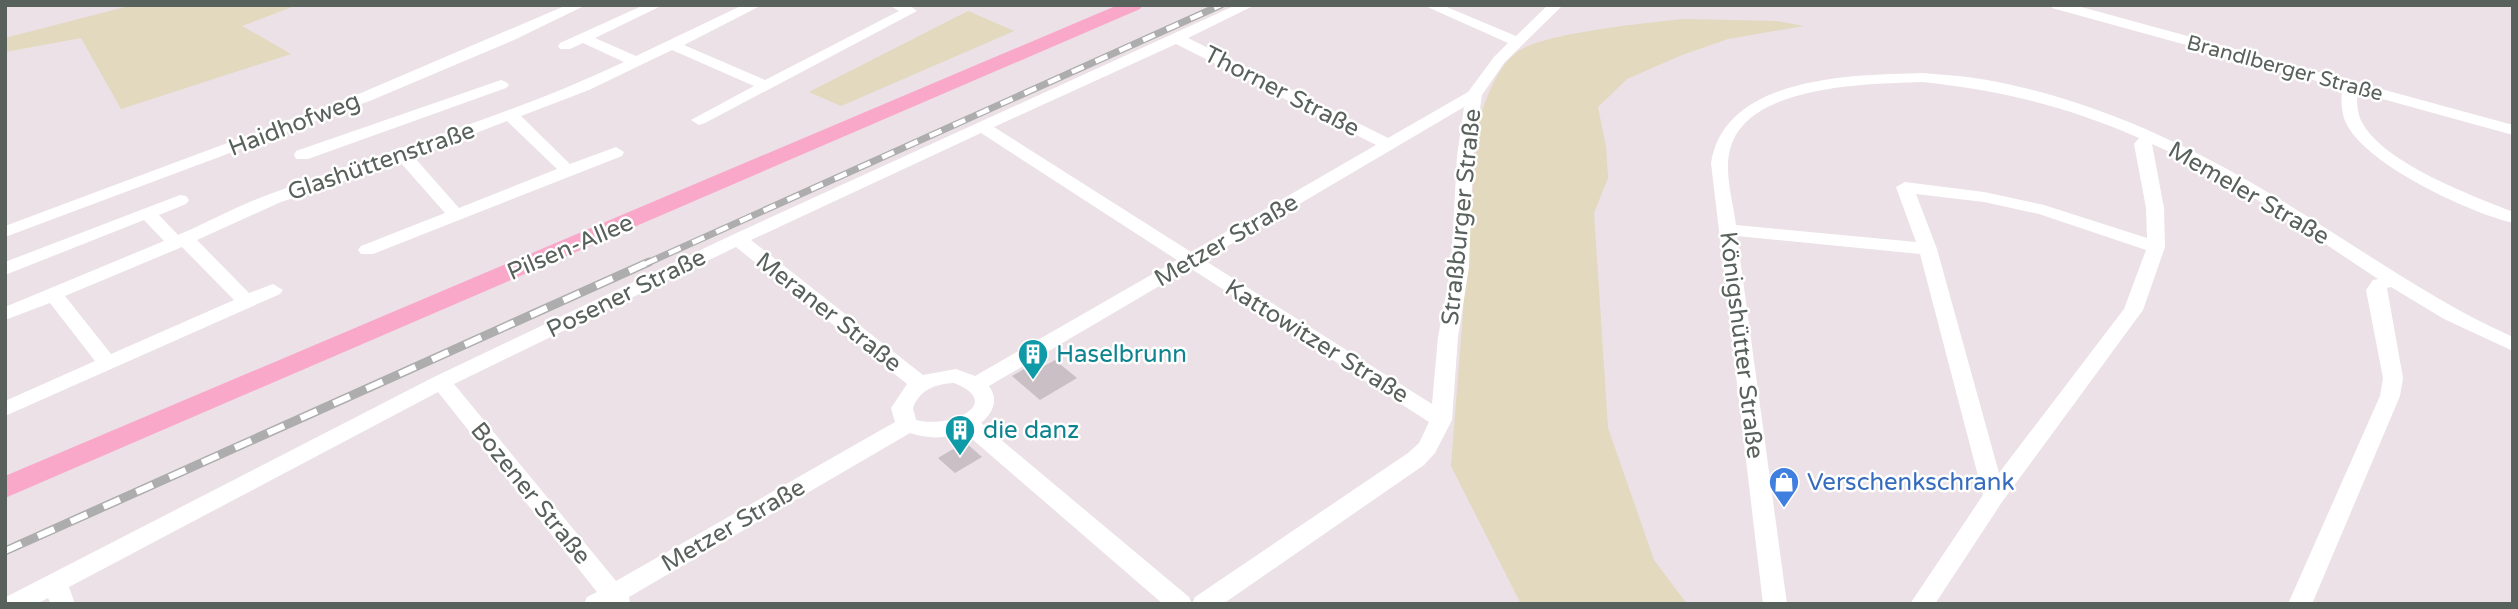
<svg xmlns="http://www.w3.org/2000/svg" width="2518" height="609" viewBox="0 0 2518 609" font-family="'Varela Round',sans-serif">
  <rect width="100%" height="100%" fill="#ebe1e6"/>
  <g fill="#e2d9be">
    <polygon points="133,5 297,5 242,26 291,54 121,109 81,38 5,52 5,38"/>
    <polygon points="968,11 1014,31 841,106 809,92"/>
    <path d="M 1683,19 L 1776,21 L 1804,26 L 1728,39 L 1682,55 L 1627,79 L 1598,107 L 1606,147 L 1608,178 L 1594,213 L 1608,428 L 1654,560 L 1687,604 L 1521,604 L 1451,466 L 1478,123 C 1486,99 1496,69 1516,53 C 1539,33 1648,23 1683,19 Z"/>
  </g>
  <g fill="#c9bfc5">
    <polygon points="1055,360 1077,378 1040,400 1012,376 1029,366 1035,371"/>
    <polygon points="965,442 982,457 955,473 938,458"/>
  </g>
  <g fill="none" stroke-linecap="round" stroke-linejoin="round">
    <g fill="#fff" fill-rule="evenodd">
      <polygon points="567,5 586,5 514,40 372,100 5,237 5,226 361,93"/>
      <path d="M 644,5 L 663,5 L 595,38 L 636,56 L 743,5 L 762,5 L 684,45 L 765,80 L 899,11 L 889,5 L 909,5 L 917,11 L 705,123 L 699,125 L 691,120 L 754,86 L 672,50 L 589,90 L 521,116 L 570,164 L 616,147 L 624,152 L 622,156 L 373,254 L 361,254 L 358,250 L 361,246 L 445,213 L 400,162 L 281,202 L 197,240 L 249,293 L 273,284 L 283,290 L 280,294 L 5,416 L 5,401 L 95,361 L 50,303 L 5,320 L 5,307 L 164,241 L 144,220 L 5,275 L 5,262 L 180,195 L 186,196 L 189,200 L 186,204 L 159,215 L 178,235 C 209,222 239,205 270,194 C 388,150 510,116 624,62 L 583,43 L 570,49 L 560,49 L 558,46 L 560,43 ZM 507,121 L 557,169 L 459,208 L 414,157 ZM 182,247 L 234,300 L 111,354 L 65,296 Z"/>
      <path d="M 1236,5 L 1255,5 L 1188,38 L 1388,138 L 1468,92 L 1494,57 L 1508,43 L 1423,5 L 1442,5 L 1516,36 L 1548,5 L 1563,5 L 1504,63 L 1482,95 L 1473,156 L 1469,267 L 1458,337 L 1452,420 L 1435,453 L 1424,465 L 1223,604 L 1163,604 L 964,432 C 944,439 929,439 910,433 L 629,597 L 630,604 L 584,604 L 587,597 L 597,592 L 438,392 L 69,587 L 75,604 L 51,604 L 48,598 L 37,604 L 5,604 L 6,597 L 434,377 L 732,235 ZM 1176,44 L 1376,145 L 1191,252 L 994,127 ZM 1464,107 L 1457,156 L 1451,267 L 1438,337 L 1432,404 L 1204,260 ZM 981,133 L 1177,260 L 975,376 L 956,369 L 923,375 L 751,240 ZM 736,247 L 907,384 L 891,408 L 895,422 L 616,581 L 454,384 ZM 1190,268 L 1429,422 L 1419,443 L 1408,453 L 1195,597 L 1192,604 L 1189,597 L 981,423 C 993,413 999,400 989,386 ZM 954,383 C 1005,403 951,429 916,420 L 913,408 C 920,389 936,384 954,383 Z"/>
      <path d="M 2050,5 L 2074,5 L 2513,125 L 2513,135 L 2357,92 C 2357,103 2357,115 2363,124 C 2386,164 2471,195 2513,212 L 2513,223 C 2468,212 2369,166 2347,125 C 2341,114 2341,101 2342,88 L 2052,8 Z"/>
      <path d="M 1923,73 C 1944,75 1966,76 1987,80 C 2093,99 2192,146 2284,202 C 2360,248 2432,301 2513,337 L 2513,351 L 2444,319 L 2391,287 L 2387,288 L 2403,378 L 2400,396 L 2312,604 L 2288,604 L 2380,396 L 2383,378 L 2366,290 L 2373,280 L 2378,279 C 2305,231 2233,179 2152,144 L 2164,208 L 2165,247 L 2143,310 L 2002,502 L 1935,604 L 1910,604 L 1983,495 L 1920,254 L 1737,236 L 1787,604 L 1763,604 L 1711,163 C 1725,75 1854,75 1923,73 ZM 1923,82 C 2003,91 2065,106 2139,138 L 2134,144 L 2146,208 L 2147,238 L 2044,205 L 1984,192 L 1905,182 L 1896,187 L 1916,242 L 1736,225 C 1733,201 1723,170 1731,146 C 1751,84 1870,84 1923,82 ZM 1916,194 L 1984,202 L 2039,214 L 2146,250 L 2124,309 L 1999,473 L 1937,249 Z"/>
      <polygon points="501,80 506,82 509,85 506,88 308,159 296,159 294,155 296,151"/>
    </g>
    <polygon fill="#f9a8c9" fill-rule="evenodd" points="1118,5 1143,5 1140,9 5,498 5,476"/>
    <g stroke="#acadac" stroke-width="7">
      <polyline id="rail-far1" points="645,264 1221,5"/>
    </g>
    <g stroke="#acadac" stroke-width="9">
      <polyline id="rail" points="5,551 649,262"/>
    </g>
    <use href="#rail-far1" stroke="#fff" stroke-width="4.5" stroke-dasharray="13" stroke-linecap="butt"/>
    <use href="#rail" stroke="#fff" stroke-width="6" stroke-dasharray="18" stroke-linecap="butt"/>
  </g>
  <defs>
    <g id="building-pin" transform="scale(1.575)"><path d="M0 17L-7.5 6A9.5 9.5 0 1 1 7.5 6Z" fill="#0f9aa8" stroke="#fff"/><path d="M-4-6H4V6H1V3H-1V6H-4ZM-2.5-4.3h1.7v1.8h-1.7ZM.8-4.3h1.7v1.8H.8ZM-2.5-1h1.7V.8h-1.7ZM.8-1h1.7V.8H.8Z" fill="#fff"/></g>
    <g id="shop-pin" transform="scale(1.575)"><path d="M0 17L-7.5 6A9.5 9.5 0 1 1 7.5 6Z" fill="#3f7fe0" stroke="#fff"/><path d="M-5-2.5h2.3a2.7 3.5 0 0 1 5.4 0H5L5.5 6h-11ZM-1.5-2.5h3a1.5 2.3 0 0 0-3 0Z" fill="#fff"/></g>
  </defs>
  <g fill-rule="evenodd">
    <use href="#building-pin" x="1033" y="354"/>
    <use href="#building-pin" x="960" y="430"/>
    <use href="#shop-pin" x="1784" y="482"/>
  </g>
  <g text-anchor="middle" stroke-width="5" stroke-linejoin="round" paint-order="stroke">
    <g font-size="21" fill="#59615c" stroke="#fff">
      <text transform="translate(2285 68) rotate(15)" y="7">Brandlberger Straße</text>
    </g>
    <g font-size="24" fill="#59615c" stroke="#fff">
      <text transform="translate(1282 91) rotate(27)" y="8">Thorner Straße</text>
      <text transform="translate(294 124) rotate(-21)" y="8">Haidhofweg</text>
      <text transform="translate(381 161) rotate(-19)" y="8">Glashüttenstraße</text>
      <text transform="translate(2249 193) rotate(30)" y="8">Memeler Straße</text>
      <text transform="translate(1461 217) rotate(-84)" y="8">Straßburger Straße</text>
      <text transform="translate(1226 240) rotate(-30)" y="8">Metzer Straße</text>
      <text transform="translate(570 247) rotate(-23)" y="8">Pilsen-Allee</text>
      <text transform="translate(626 293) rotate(-26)" y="8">Posener Straße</text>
      <text transform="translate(829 312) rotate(38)" y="8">Meraner Straße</text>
      <text transform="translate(1317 341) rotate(32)" y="8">Kattowitzer Straße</text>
      <text transform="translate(1742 345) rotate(83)" y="8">Königshütter Straße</text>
      <text transform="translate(531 493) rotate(51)" y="8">Bozener Straße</text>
      <text transform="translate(733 525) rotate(-30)" y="8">Metzer Straße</text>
    </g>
    <g font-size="24" fill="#0d838f" stroke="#fff" text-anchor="start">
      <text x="1056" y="362">Haselbrunn</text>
      <text x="983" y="438">die danz</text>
    </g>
    <g font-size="24" fill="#366cbe" stroke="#fff" text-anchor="start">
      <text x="1807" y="490">Verschenkschrank</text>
    </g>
  </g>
  <rect width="2518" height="609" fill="none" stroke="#59615c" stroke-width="14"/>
</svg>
